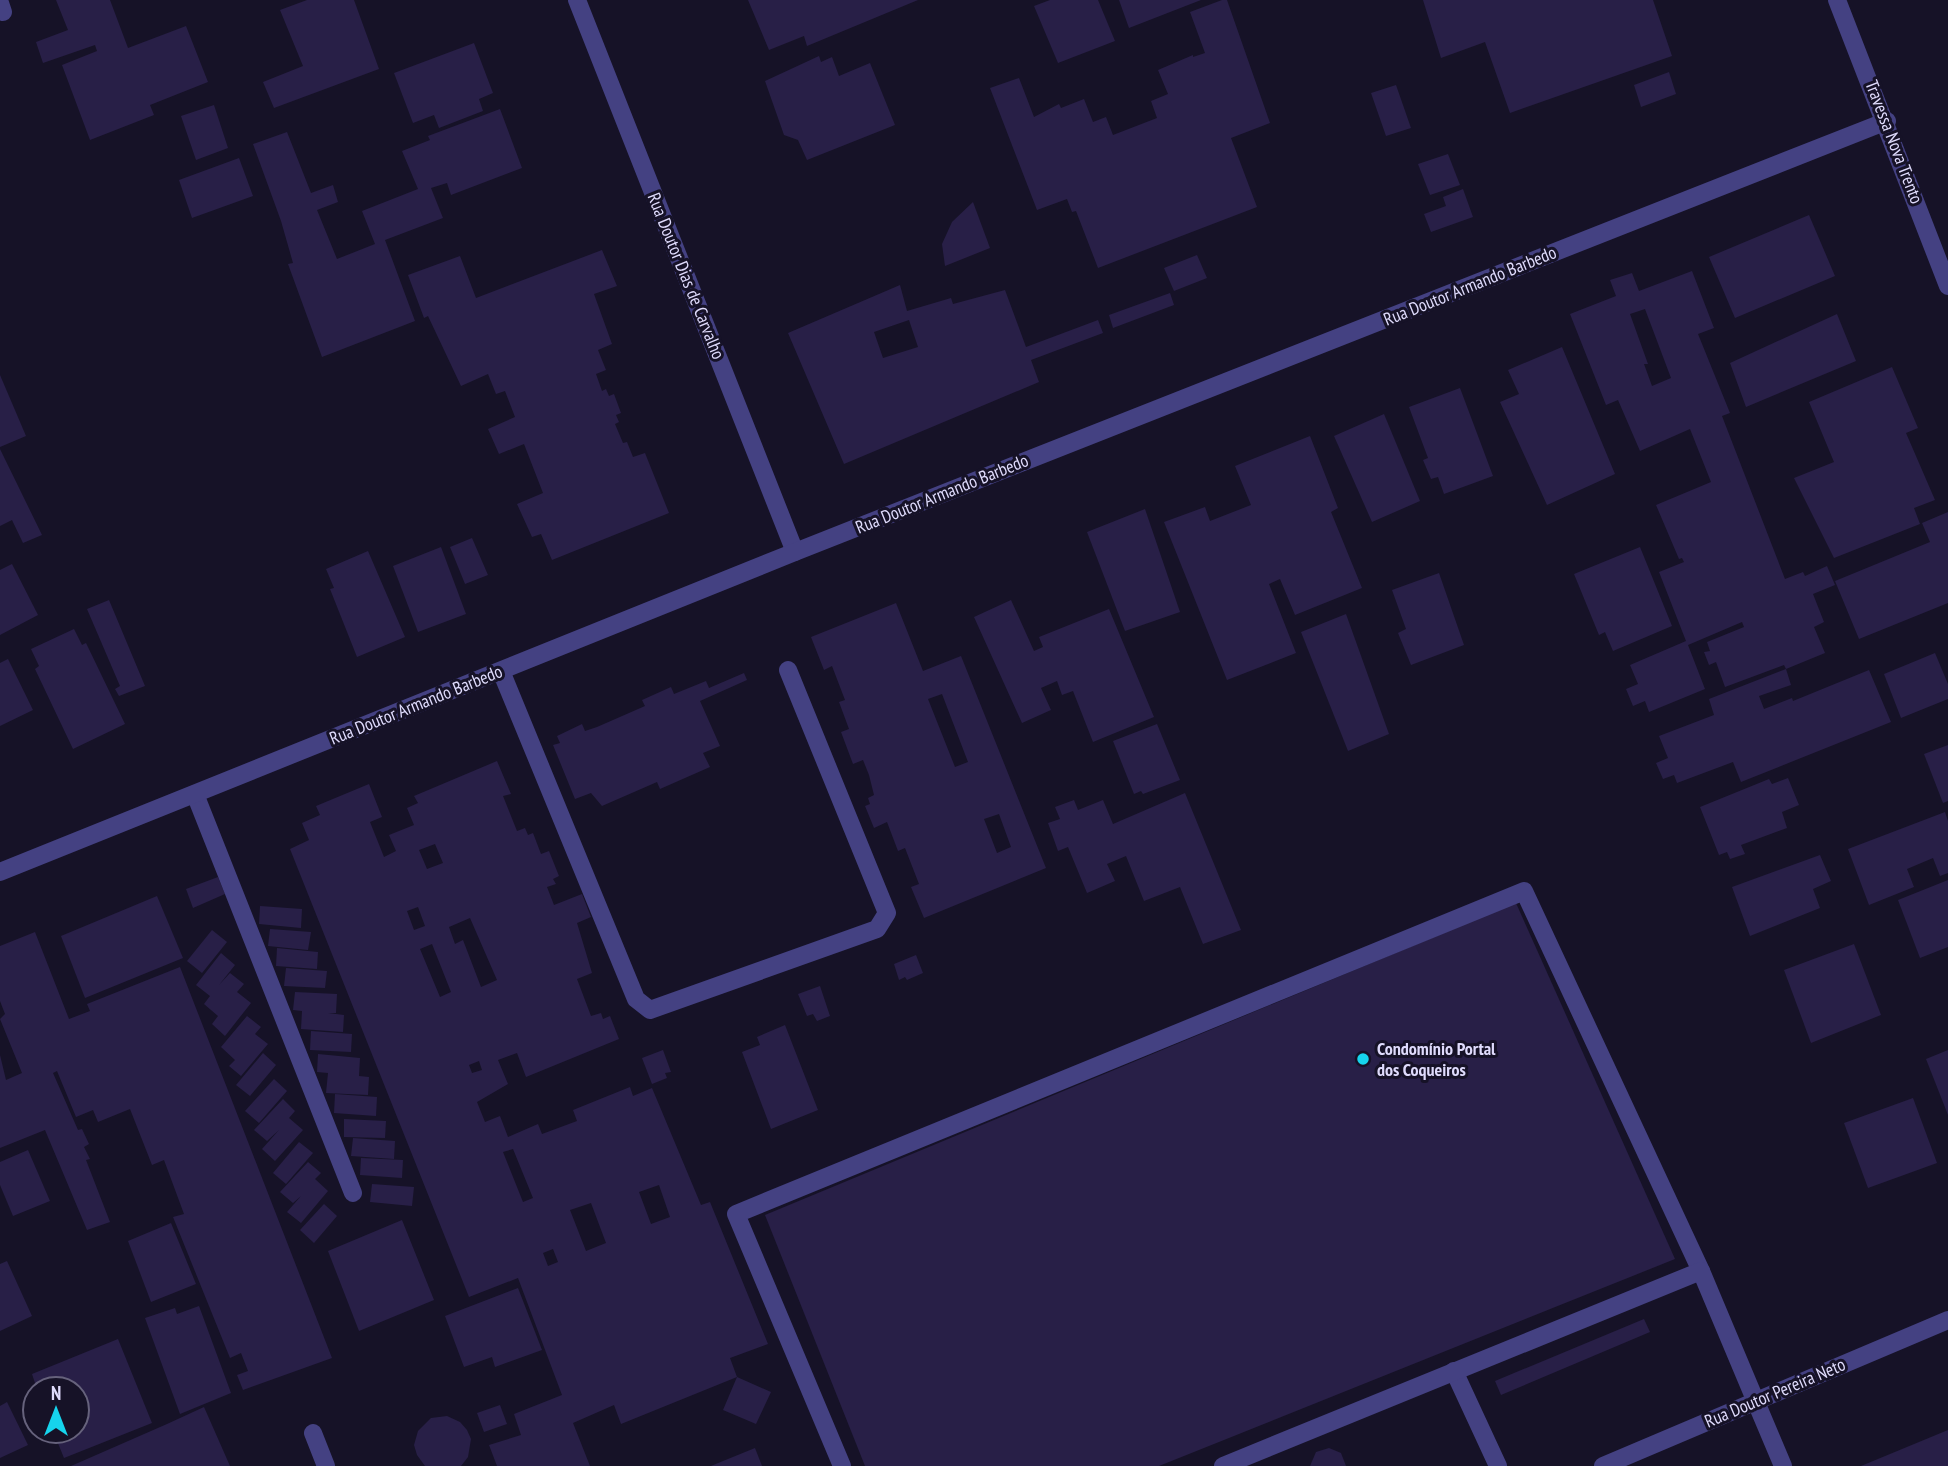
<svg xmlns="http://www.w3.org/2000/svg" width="1948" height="1466" viewBox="0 0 1948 1466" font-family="'PT Sans Narrow',sans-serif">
  <rect width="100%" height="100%" fill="#161227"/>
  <g fill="#281f47" fill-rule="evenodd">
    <polygon points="56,0 110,0 128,48 186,26 208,82 150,105 154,115 90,140 62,65 97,51 95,45 43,63 36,42 68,30"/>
    <polygon points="307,0 354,0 379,69 274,108 263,82 303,66 280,10"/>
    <polygon points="748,0 918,0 807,46 804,36 769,50"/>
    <polygon points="1050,0 1098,0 1115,41 1058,63 1034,6"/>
    <polygon points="1119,0 1201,0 1129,28"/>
    <polygon points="1222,0 1227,0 1270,123 1231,138 1257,207 1098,268 1076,211 1072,212 1067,199 1037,210 990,88 1019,78 1034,117 1059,104 1061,108 1084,99 1093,122 1106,117 1113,135 1157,118 1151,101 1168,94 1158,70 1193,55 1193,57 1205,53 1190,12"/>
    <polygon points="1423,0 1653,0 1672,56 1510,113 1485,42 1441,58"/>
    <polygon points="474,43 493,93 479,99 483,111 439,128 434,115 413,123 394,73"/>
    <polygon points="819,56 821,62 832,57 839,76 870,63 895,125 807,160 798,140 784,135 765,81"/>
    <polygon points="1669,72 1676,94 1641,107 1634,85"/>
    <polygon points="1396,85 1411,128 1386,136 1371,93"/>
    <polygon points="214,105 228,148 196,160 181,116"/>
    <polygon points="500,109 522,168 451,195 447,183 431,188 443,218 385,240 415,321 322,357 288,264 293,263 281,221 253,144 287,132 311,193 333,185 338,202 317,210 337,259 375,244 362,211 418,189 402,151 430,140 428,136"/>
    <polygon points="1448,154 1460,185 1430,195 1418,164"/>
    <polygon points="239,158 253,196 192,218 179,180"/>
    <polygon points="1463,189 1473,217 1431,232 1424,214 1446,206 1443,197"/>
    <polygon points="973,202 990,248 945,266 942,244 952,222"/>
    <polygon points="1809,215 1835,276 1735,318 1709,257"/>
    <polygon points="602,250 617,286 594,294 612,344 598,350 606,370 596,374 602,391 606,389 609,396 614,394 621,413 616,415 619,422 615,424 623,443 627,442 633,457 645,453 669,513 552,560 541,534 532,537 517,504 543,493 524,444 499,454 488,429 515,417 505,391 496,394 488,374 461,386 428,316 424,318 408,275 460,256 476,298"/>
    <polygon points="1197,255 1207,278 1174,291 1164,268"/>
    <path d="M 1692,271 L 1714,328 L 1698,334 L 1730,413 L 1722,416 L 1785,579 L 1803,572 L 1805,576 L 1827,566 L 1835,585 L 1813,594 L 1824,622 L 1814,627 L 1825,653 L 1786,669 L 1784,665 L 1725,687 L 1716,662 L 1709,665 L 1704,652 L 1710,651 L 1707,642 L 1744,627 L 1742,622 L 1688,645 L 1705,689 L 1649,712 L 1645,701 L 1633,706 L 1626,689 L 1638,684 L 1630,665 L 1686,641 L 1659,572 L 1684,562 L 1682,558 L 1679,559 L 1656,505 L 1711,482 L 1690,429 L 1640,451 L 1618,400 L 1606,405 L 1570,314 L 1616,296 L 1610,280 L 1632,273 L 1639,291 ZM 1645,309 L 1671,378 L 1652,386 L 1644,364 L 1648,364 L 1630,314 Z"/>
    <path d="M 900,285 L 907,311 L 951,298 L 953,304 L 1005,290 L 1026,347 L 1098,320 L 1103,333 L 1031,360 L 1039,382 L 844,464 L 788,333 ZM 909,320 L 918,347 L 883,358 L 874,332 Z"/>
    <polygon points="1170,293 1174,305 1113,328 1109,315"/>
    <polygon points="1837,314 1856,361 1746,407 1730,363"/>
    <polygon points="1562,347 1615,474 1547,505 1500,402 1519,394 1508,370"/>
    <polygon points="1892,367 1918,428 1906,433 1935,500 1914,508 1920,524 1834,558 1794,478 1834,462 1809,402"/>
    <polygon points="0,375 26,436 0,447"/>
    <polygon points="1460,388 1493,476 1444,494 1438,477 1431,479 1423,460 1428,458 1409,407"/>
    <polygon points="1384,414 1420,501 1372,522 1334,436"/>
    <polygon points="1310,436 1338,508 1331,512 1362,588 1295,615 1280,579 1269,584 1296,653 1227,680 1164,522 1205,507 1210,521 1251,505 1235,466"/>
    <polygon points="0,449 42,535 23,543 12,520 0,526"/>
    <polygon points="1145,509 1180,612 1125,631 1087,532"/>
    <polygon points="1948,512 1948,603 1859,639 1835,581 1930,542 1922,523"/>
    <polygon points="472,538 488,575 465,584 450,547"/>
    <polygon points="441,547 466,614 418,632 393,566"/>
    <polygon points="1640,547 1672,626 1613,651 1605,632 1599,635 1574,574"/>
    <polygon points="368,551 405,637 357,657 330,589 334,588 326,569"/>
    <polygon points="12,564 38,615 0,635 0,570"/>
    <polygon points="1439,573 1464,645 1411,665 1398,633 1406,629 1392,590"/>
    <polygon points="109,600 145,686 119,696 115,689 120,686 87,609"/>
    <polygon points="1011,600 1034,651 1043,647 1039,637 1109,609 1154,717 1093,742 1073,691 1062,695 1057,681 1041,688 1051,710 1022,723 974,617"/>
    <path d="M 896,603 L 923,671 L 961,656 L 1046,868 L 924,918 L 911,887 L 919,884 L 905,848 L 898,851 L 887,822 L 874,828 L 865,806 L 870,804 L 868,798 L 874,795 L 869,775 L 863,760 L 853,764 L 841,732 L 849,729 L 839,702 L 845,700 L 832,666 L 824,670 L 811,637 ZM 942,694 L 968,762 L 955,767 L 928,699 ZM 999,814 L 1011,847 L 997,853 L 984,819 Z"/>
    <polygon points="1346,614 1389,734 1348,751 1301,632"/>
    <polygon points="74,629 82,645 86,643 125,724 73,749 35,669 39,666 31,649"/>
    <polygon points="1935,653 1948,684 1948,699 1901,718 1884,674"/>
    <polygon points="8,659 33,710 0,726 0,663"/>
    <polygon points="1786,669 1791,685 1759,696 1764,709 1792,698 1793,701 1869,670 1891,722 1741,782 1733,762 1677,783 1674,775 1663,779 1656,763 1668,758 1659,736 1714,715 1709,699"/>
    <polygon points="744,673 747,680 700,701 720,746 703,753 710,767 660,789 657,782 602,806 591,793 575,799 553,745 560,743 557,736 582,724 585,731 597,727 645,706 642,700 671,687 674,694 706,681 709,688"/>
    <polygon points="1157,724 1180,780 1143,794 1141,791 1134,794 1113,741"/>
    <polygon points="1948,745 1948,801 1943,803 1924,754"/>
    <path d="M 497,761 L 511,794 L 503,796 L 517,831 L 525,828 L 528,835 L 533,833 L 541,854 L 549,851 L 559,876 L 553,879 L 556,884 L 547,887 L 554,905 L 582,894 L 591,917 L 577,923 L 592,973 L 577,979 L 591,1016 L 601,1013 L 603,1019 L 610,1016 L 619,1039 L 526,1077 L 517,1053 L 498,1060 L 508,1084 L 477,1102 L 485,1122 L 500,1116 L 508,1137 L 538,1124 L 542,1134 L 577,1121 L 573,1110 L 630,1087 L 633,1096 L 652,1088 L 701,1205 L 710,1202 L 768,1344 L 730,1358 L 737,1377 L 771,1392 L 756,1424 L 723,1410 L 737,1377 L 621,1424 L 614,1405 L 573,1423 L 590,1466 L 497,1466 L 489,1445 L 521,1435 L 514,1414 L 562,1395 L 518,1278 L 469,1297 L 290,849 L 309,840 L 302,823 L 320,815 L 316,806 L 369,784 L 382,817 L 370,822 L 384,857 L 396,851 L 389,835 L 414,825 L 407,808 L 418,803 L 414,796 ZM 435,844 L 443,863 L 427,869 L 419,850 ZM 418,907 L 425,926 L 414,930 L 407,911 ZM 470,918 L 497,980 L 481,987 L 463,940 L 455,944 L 449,927 ZM 432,944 L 451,992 L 440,997 L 420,949 ZM 479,1061 L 482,1070 L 472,1073 L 469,1065 ZM 513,1149 L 533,1198 L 523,1202 L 503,1152 ZM 659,1185 L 670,1217 L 651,1224 L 639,1192 ZM 591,1203 L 606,1243 L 586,1251 L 570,1210 ZM 553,1249 L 558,1262 L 548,1266 L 543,1253 Z"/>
    <polygon points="1788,778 1799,805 1782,812 1787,828 1741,845 1745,854 1730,859 1727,852 1719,855 1700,807 1769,779 1772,784"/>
    <polygon points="1185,793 1241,930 1203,944 1180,887 1144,901 1126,856 1107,864 1115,881 1087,893 1068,847 1058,851 1048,823 1060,819 1055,807 1074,800 1078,810 1103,800 1113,824"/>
    <polygon points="1945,812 1948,821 1948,873 1940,876 1933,858 1907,869 1914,887 1869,905 1848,849"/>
    <polygon points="1820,855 1831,881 1813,889 1820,908 1750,936 1732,887"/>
    <polygon points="218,877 225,894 193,908 186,889"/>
    <polygon points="1948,880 1948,947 1920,958 1898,900"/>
    <polygon points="157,896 183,958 85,998 61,936"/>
    <polygon points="1516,903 1675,1259 1159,1466 865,1466 765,1215"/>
    <polygon points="260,906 302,909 301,928 259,924"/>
    <polygon points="270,929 311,932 308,950 268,946"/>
    <polygon points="212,930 227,942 202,973 187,961"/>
    <polygon points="35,932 69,1019 90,1011 87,1004 180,967 332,1358 243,1390 237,1375 248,1371 241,1353 230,1358 173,1217 184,1214 164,1160 152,1165 130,1109 98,1122 93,1110 76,1117 57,1071 53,1073 78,1130 82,1129 89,1144 84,1147 90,1159 86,1160 110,1222 87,1230 45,1130 0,1148 0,1055 6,1080 22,1073 0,1019 5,1014 0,1001 0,946"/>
    <polygon points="1854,944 1881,1015 1811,1043 1784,970"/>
    <polygon points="277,948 318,952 317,969 276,966"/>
    <polygon points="221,953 235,965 219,985 230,973 244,984 237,992 251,1003 225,1036 212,1024 218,1016 204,1004 210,996 196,985"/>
    <polygon points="916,955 923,973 907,980 905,977 899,980 894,964"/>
    <polygon points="286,968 327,971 325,988 284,986"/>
    <polygon points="820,986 830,1016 817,1021 813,1014 807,1016 798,994"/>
    <polygon points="295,992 337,994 336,1013 328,1013 344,1015 343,1032 301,1029 302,1011 293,1010"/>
    <polygon points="247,1016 261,1027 255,1034 268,1044 241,1076 229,1066 235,1060 221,1047"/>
    <polygon points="785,1025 818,1110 771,1129 742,1052 760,1045 757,1037"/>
    <polygon points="311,1031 352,1034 351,1052 310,1050"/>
    <polygon points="663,1050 671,1072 665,1073 667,1078 652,1084 642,1058"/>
    <polygon points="1948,1050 1948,1115 1926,1059"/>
    <polygon points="263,1053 276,1065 250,1096 236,1085"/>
    <polygon points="318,1054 360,1058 359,1076 369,1077 368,1095 326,1093 328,1073 317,1072"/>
    <polygon points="274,1079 287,1091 259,1123 245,1111"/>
    <polygon points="335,1094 377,1097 376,1116 334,1113"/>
    <polygon points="1913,1098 1937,1163 1868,1188 1844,1123"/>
    <polygon points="283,1099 295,1111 289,1118 303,1130 275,1161 262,1149 279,1130 267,1141 254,1130"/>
    <polygon points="344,1119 386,1121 385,1138 344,1137"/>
    <polygon points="353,1138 395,1141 394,1159 351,1156"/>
    <polygon points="299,1142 313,1153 286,1184 273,1173"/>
    <polygon points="28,1150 50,1201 13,1216 0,1185 0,1162"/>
    <polygon points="361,1158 403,1160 402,1178 360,1175"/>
    <polygon points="308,1162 321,1173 315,1179 328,1191 301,1223 287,1212 301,1196 293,1203 280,1192"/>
    <polygon points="372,1184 414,1187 412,1206 370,1202"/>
    <polygon points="324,1204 337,1216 314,1243 300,1230"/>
    <polygon points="402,1220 434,1300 359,1331 328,1251"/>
    <polygon points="171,1223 196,1284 151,1302 128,1241"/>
    <polygon points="7,1261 32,1316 0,1331 0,1264"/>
    <polygon points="518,1288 542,1350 495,1367 492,1357 464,1367 445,1316"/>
    <polygon points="199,1306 231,1393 180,1414 145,1318 175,1308 177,1314"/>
    <polygon points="1644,1319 1650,1332 1501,1395 1495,1381"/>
    <polygon points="118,1339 152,1423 64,1458 53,1431 77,1431 77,1389 37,1389 32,1374"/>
    <polygon points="7,1402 28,1445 0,1458 0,1406"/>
    <polygon points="500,1405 507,1424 484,1432 477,1413"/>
    <polygon points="204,1407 230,1466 71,1466 167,1424"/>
    <polygon points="447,1416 460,1422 467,1430 471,1439 468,1457 461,1466 425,1466 417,1455 414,1445 418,1431 431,1418"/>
    <polygon points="1948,1430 1948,1466 1861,1466"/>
    <polygon points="755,1448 762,1466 711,1466 723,1461"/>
    <polygon points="1329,1448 1341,1453 1346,1466 1310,1466 1316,1452"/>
  </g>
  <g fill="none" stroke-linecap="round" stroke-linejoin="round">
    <g stroke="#444182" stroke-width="18">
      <polyline points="0,3 3,12"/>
      <polyline points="1756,1402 1783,1466"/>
      <polyline points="313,1433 326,1466"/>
    </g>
    <g stroke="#444182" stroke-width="18">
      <polyline points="577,0 795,552"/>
      <polyline points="1837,0 1948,286"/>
      <polyline points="501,671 636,999 650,1010 877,929 887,913 788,670"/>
      <polyline points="195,794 353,1193"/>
      <polyline points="0,872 795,552 1887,121"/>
      <polyline points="1454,1371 1498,1466"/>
      <polyline points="842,1466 736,1214 1524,891 1701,1271"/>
      <polyline points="1223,1466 1701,1271 1756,1402"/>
    </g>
    <polyline stroke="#444182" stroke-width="18" points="1603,1466 1948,1320"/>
  </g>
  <circle fill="#16d4ed" stroke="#161227" stroke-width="2.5" cx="1363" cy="1059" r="7"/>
  <g text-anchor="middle" stroke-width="6" stroke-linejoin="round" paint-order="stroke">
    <g font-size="18" fill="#dfdbfc" stroke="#161227">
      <text transform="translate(1894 142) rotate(69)" y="6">Travessa Nova Trento</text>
      <text transform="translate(686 276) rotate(68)" y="6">Rua Doutor Dias de Carvalho</text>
      <text transform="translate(1470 286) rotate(-22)" y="6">Rua Doutor Armando Barbedo</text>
      <text transform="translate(942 494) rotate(-22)" y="6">Rua Doutor Armando Barbedo</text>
      <text transform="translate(416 705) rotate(-22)" y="6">Rua Doutor Armando Barbedo</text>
      <text transform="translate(1775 1393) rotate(-23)" y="6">Rua Doutor Pereira Neto</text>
    </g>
    <g font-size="18" font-weight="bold" fill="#dfdbfc" stroke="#161227" text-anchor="start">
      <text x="1377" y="1055">Condomínio Portal<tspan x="1377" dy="21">dos Coqueiros</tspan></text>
    </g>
  </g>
  <g transform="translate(56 1410)"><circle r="33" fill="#161227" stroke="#66627c" stroke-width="2"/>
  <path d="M0-5L12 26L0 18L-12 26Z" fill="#16d4ed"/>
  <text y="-10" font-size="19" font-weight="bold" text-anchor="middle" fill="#dfdbfc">N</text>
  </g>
</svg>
